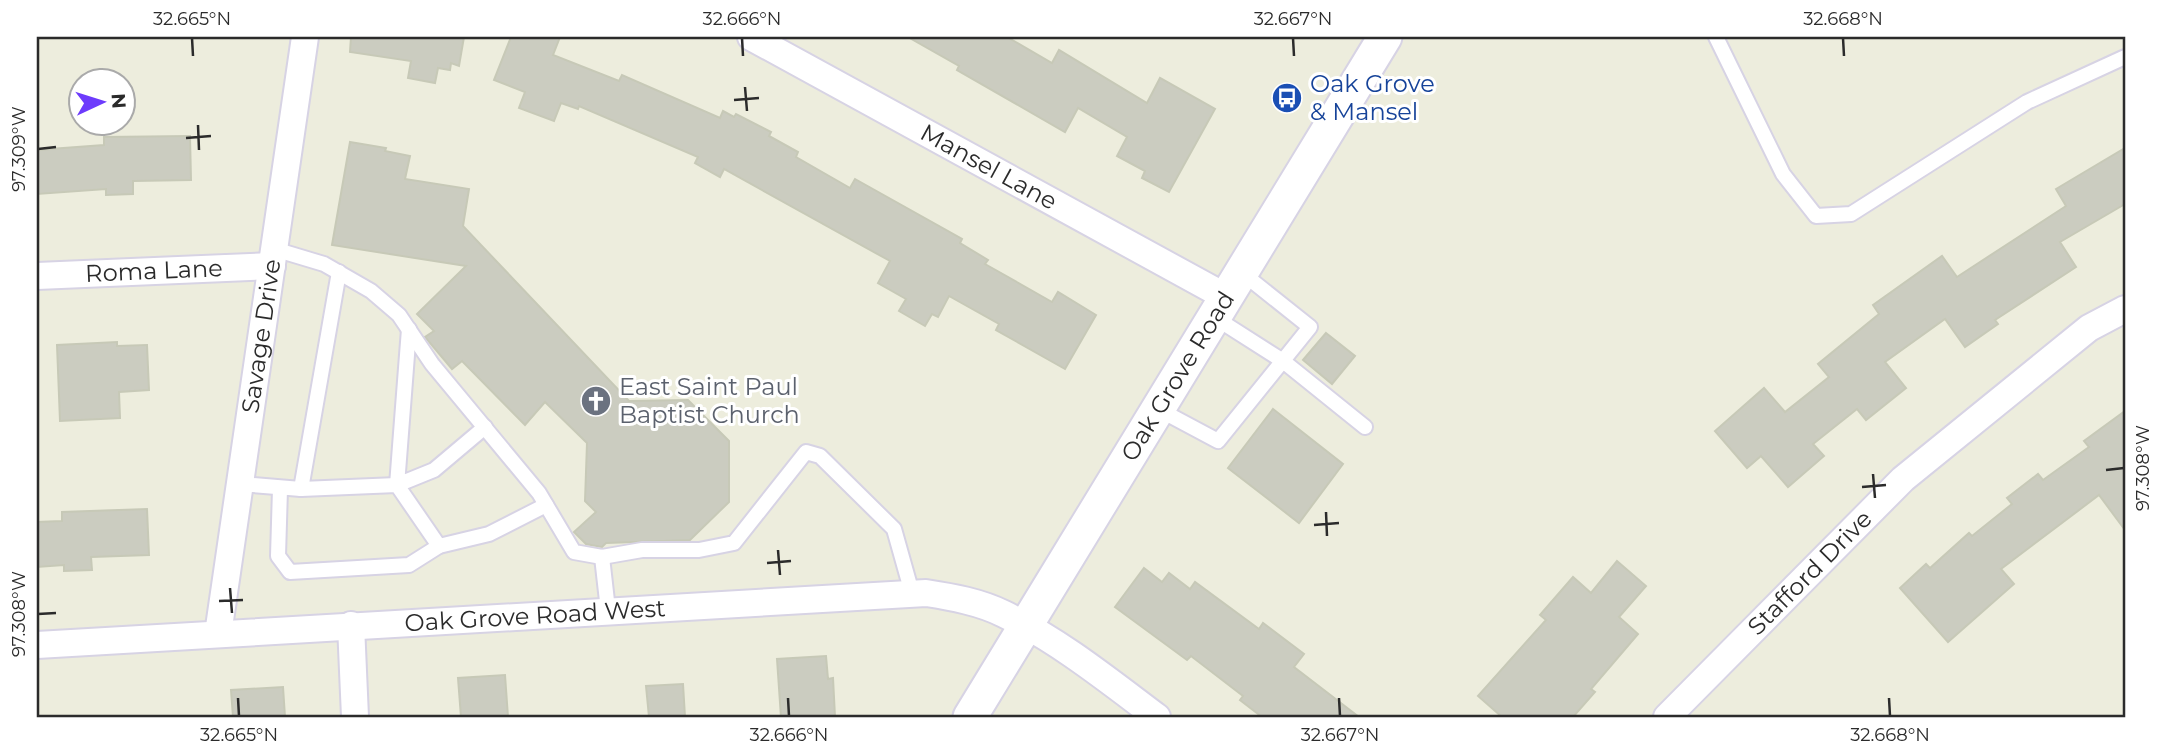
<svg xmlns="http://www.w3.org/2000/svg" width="2162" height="754" viewBox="0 0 2162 754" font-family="Montserrat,sans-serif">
  <rect width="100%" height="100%" fill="#ededdd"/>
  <g fill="#cbccc0" stroke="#c7c9b7" stroke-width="2">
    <polygon points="351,37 464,37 459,66 451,63 450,70 438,68 435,83 408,78 411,61 350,52"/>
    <polygon points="511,37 560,37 553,55 619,81 622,75 720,118 723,111 734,117 736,114 771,132 769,136 798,152 796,157 850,188 855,179 962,239 960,243 988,260 985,264 1052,302 1058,292 1096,315 1065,369 996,330 999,324 949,296 938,317 932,314 925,326 899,311 906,299 878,283 890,261 724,169 720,177 695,163 698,157 579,106 578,109 561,103 554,121 519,108 525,92 494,80"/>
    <polygon points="908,37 1007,37 1052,63 1059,50 1147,103 1160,78 1215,109 1169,192 1142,178 1145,171 1117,156 1127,137 1078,108 1065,132 957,70 959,66"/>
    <polygon points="190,136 191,180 133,181 133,194 106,195 106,189 37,194 37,150 104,145 104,137"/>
    <polygon points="350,142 386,148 385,151 410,156 405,179 469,189 463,226 629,401 688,400 729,441 729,502 690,540 606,543 602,547 586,544 574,532 596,512 585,501 587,443 545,402 525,425 462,361 452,369 425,337 434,331 417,314 466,266 332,245"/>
    <polygon points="2125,148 2125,204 2060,242 2076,267 1995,320 1998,324 1965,347 1945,319 1885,362 1906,388 1866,420 1857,409 1813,444 1824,456 1788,487 1761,456 1747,468 1715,431 1764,388 1785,412 1829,377 1818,364 1879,314 1873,305 1942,256 1957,277 2066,206 2056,189"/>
    <polygon points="1326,333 1355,356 1332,384 1303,360"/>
    <polygon points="117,342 117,346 147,345 149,390 119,392 120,418 60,421 57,345"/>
    <polygon points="1273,409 1343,464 1299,523 1228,468"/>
    <polygon points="2125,411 2125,530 2099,495 2001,569 2014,584 1948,642 1900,588 1926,564 1930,568 1969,533 1972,536 2012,504 2007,498 2038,474 2043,480 2089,447 2084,441"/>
    <polygon points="147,509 149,555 91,557 92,570 64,571 64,565 37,567 37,522 62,521 62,512"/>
    <polygon points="1617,561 1646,586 1619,617 1638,634 1591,689 1595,692 1573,717 1502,717 1478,696 1546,620 1540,615 1573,577 1591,593"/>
    <polygon points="1144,568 1162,582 1169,573 1190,589 1195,582 1259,629 1263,623 1304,654 1294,667 1359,717 1262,717 1240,700 1243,696 1191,656 1187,660 1115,607"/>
    <polygon points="826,656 828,679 833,678 835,717 781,717 777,659"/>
    <polygon points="505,675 508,717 461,717 458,678"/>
    <polygon points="683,684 685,717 649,717 646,686"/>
    <polygon points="283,687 285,717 233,717 231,690"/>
  </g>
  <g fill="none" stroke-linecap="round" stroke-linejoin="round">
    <g stroke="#d7d3e4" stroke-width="18">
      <g id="service">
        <polyline points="1716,37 1783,174 1816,216 1851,214 2027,102 2125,57"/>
        <polyline points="274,249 324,264 371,291 399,315 432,364 539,493 574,552 602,557 642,550 699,550 734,543 806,452 820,456 894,529 912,593"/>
        <polyline points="339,272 301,489 397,485 439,546"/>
        <polyline points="1214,317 1283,361 1365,427"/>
        <polyline points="409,329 397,485 434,470 485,427"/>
        <polyline points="1158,409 1218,441 1310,327 1241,272"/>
        <polyline points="240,484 301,489"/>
        <polyline points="280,489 278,556 290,572 409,565 439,546 489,534 546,505"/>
        <polyline points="602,557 608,610"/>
      </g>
    </g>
    <g stroke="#d7d3e4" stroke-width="30">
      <g id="minor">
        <path id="s1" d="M 751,37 L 1226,297"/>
        <path id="s2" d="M 37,276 L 272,266"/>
        <polyline points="351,625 355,717"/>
        <path id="s3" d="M 218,634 L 305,37"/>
        <path id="s4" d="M 37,645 L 926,593 C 952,597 980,602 1004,614 C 1058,640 1109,681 1157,717"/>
        <path id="s5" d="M 1667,717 L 1903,479 L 2089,328 L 2125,309"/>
      </g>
    </g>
    <g stroke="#d7d3e4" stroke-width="37">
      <g id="tertiary">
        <path id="s6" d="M 970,717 L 1385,37"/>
      </g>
    </g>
    <use href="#service" stroke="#fff" stroke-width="14"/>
    <use href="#minor" stroke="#fff" stroke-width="26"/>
    <use href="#tertiary" stroke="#fff" stroke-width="33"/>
  </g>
  <path fill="none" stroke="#2b2b2b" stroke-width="2.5" d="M 192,38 L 193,56M 742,38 L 743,56M 1293,38 L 1294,56M 1843,38 L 1844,56M 745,87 L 747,111M 734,100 L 759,98M 198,125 L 199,150M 186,138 L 211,136M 38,149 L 56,147M 2106,470 L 2124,468M 1873,474 L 1875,498M 1862,487 L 1886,485M 1326,512 L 1327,536M 1314,525 L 1339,523M 778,550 L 780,575M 767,563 L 791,561M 230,588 L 232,613M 219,601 L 243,600M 38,614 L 56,613M 238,698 L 239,716M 788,698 L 789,716M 1339,698 L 1340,716M 1889,698 L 1890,716"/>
  <defs>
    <g id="bus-disc" transform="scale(1.575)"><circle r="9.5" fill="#1a4fb4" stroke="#fff"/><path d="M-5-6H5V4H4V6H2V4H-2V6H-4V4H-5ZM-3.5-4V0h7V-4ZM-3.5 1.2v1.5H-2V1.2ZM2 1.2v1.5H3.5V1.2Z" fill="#fff"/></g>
    <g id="church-disc" transform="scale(1.575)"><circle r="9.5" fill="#6b7280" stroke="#fff"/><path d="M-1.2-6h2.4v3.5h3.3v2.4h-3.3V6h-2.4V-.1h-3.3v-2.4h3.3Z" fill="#fff"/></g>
  </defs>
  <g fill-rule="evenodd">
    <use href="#bus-disc" x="1287" y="98"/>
    <use href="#church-disc" x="596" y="401"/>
  </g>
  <g text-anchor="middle" stroke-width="6" stroke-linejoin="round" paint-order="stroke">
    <g font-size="24" fill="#164399" stroke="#fff" text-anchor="start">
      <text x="1310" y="92">Oak Grove<tspan x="1310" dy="28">&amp; Mansel</tspan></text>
    </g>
    <g font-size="24" fill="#2b2b2b" stroke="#fff">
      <text dy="8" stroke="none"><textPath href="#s1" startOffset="271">Mansel Lane</textPath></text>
      <text dy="8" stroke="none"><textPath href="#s2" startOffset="117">Roma Lane</textPath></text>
      <text dy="8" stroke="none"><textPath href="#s3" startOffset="301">Savage Drive</textPath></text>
      <text dy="8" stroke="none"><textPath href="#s6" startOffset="399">Oak Grove Road</textPath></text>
      <text dy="8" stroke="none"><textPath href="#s5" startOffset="203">Stafford Drive</textPath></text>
      <text dy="8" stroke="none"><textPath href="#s4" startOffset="499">Oak Grove Road West</textPath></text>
    </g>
    <g font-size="24" fill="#5b616d" stroke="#fff" text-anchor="start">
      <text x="619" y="395">East Saint Paul<tspan x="619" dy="28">Baptist Church</tspan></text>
    </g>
  </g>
  <rect width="2162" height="754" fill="none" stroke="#ffffff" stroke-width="77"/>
  <g transform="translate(102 102) rotate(86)"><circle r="33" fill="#ffffff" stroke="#aaaaaa" stroke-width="2"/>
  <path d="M0-5L12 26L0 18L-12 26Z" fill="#6d3bfc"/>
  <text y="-10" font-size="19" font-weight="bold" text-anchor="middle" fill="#2b2b2b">N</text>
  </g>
  <rect x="38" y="38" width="2086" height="678" fill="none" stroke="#2b2b2b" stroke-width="2.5"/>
  <g font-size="18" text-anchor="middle" fill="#2b2b2b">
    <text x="192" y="25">32.665°N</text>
    <text x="742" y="25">32.666°N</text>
    <text x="1293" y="25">32.667°N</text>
    <text x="1843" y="25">32.668°N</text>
    <text transform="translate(19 149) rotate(-90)" y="6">97.309°W</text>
    <text transform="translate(2143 468) rotate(-90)" y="6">97.308°W</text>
    <text transform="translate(19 614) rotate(-90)" y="6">97.308°W</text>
    <text x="239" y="741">32.665°N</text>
    <text x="789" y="741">32.666°N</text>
    <text x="1340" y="741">32.667°N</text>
    <text x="1890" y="741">32.668°N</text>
  </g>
</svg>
